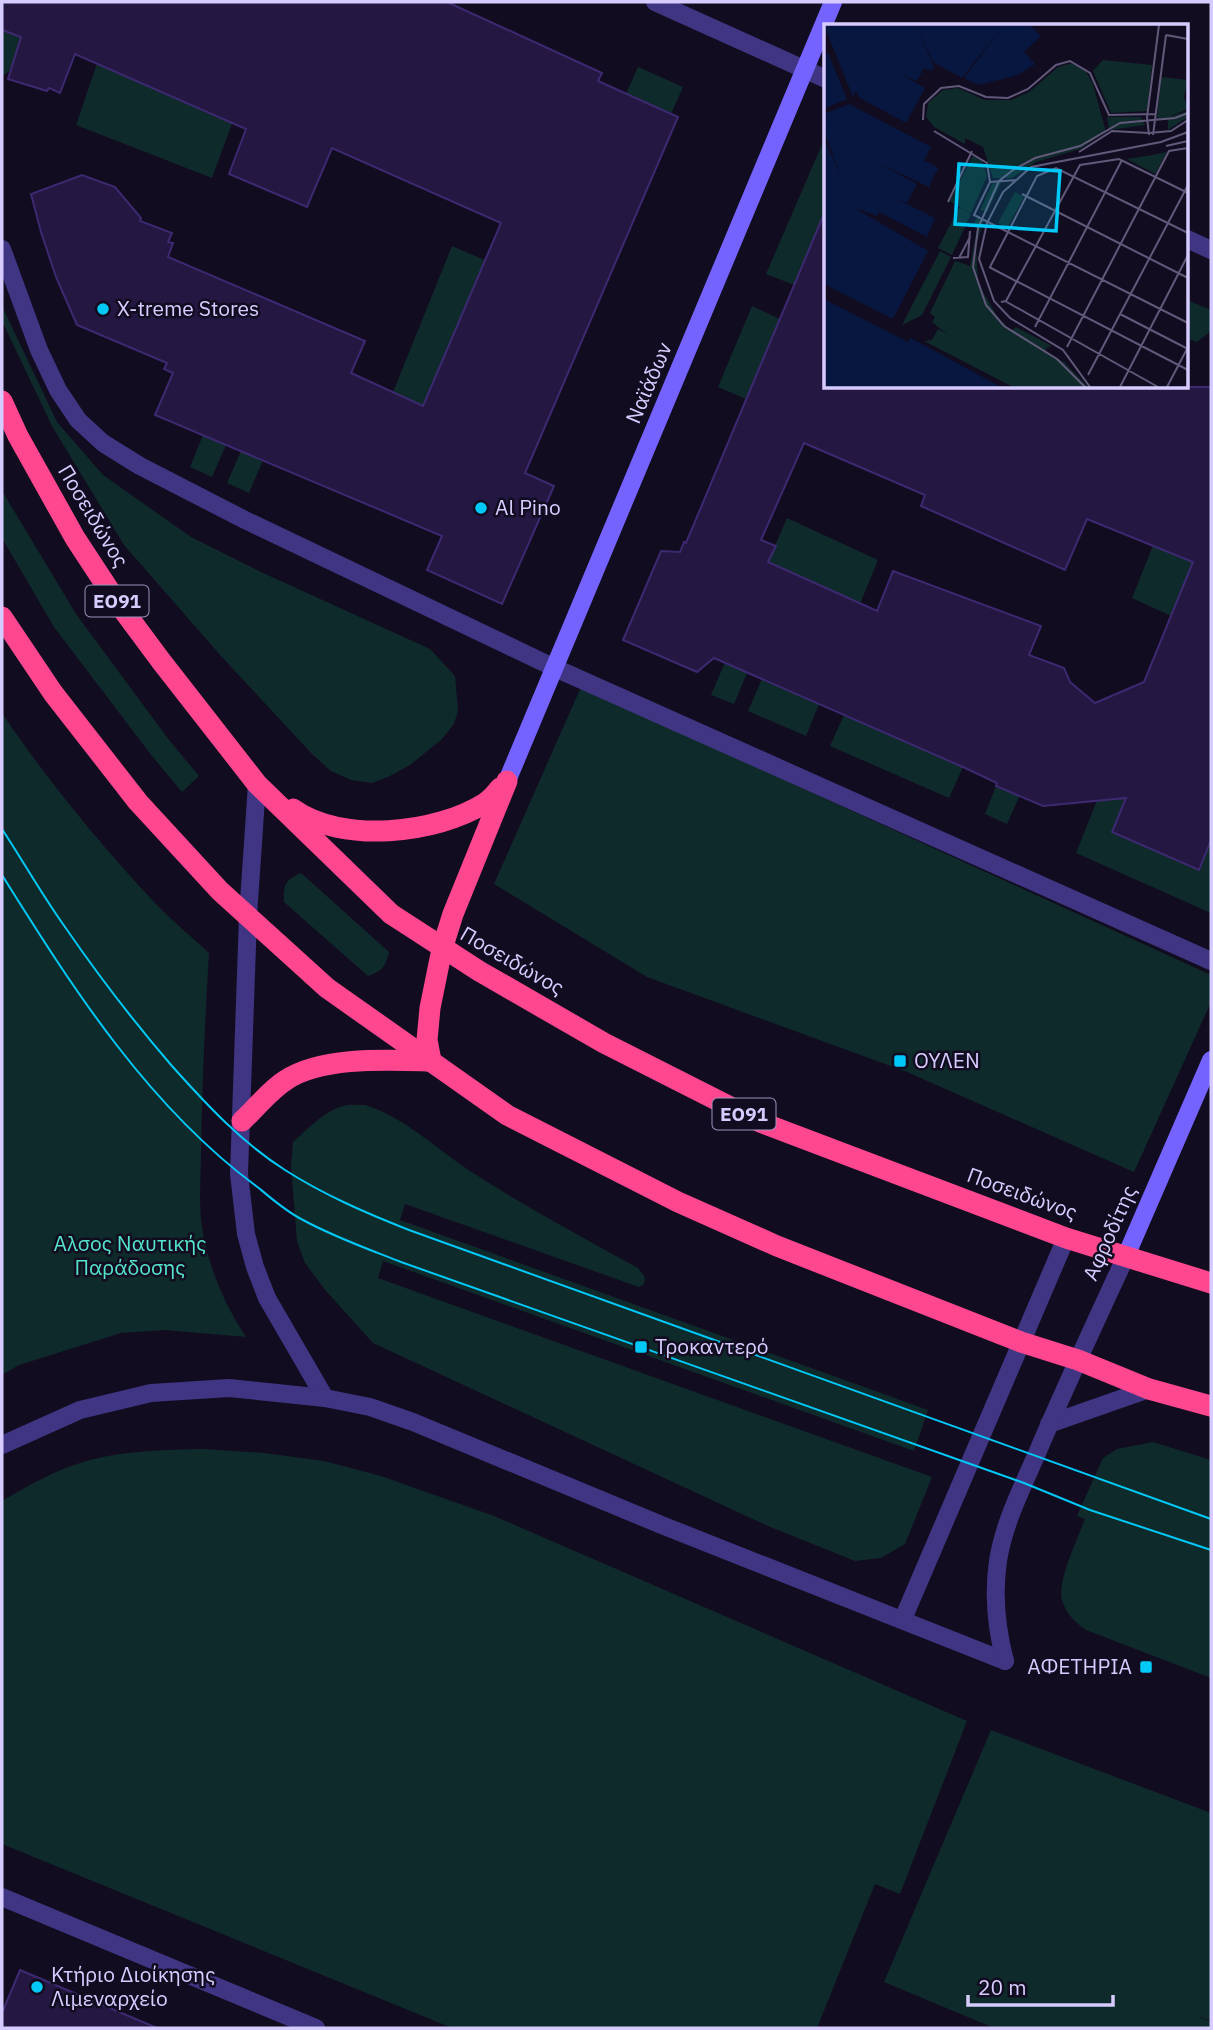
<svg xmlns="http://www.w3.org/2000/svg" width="1213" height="2030" viewBox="0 0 1213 2030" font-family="'IBM Plex Sans',sans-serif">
  <rect width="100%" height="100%" fill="#120c21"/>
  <g fill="#0f2a2b">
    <polygon points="118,2 135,2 111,69 214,114 255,2 277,2 212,178 76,125"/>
    <polygon points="2,30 23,37 11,70 2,76"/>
    <polygon points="638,67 683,87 671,114 626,94"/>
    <polygon points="824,140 826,141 826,211 794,285 766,274"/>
    <polygon points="452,246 596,308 590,322 478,278 427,396 454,424 389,402"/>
    <polygon points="1187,300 1211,310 1211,331 1197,342 1187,338"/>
    <polygon points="2,306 57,422 103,475 191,537 261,572 430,649 455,676 458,711 454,724 441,740 410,765 390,776 372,783 351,780 331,771 312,754 221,656 124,545 52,426 2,321"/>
    <polygon points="752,306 780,319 746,399 718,387"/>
    <polygon points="1211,401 1211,555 1198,586 1211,593 1211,913 1076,853 1171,616 1132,598"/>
    <polygon points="203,435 226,445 212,477 190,467"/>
    <polygon points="241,451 263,460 249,493 227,483"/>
    <polygon points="2,491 76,614 169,740 199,776 182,792 152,756 54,627 2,538"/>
    <polygon points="787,518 878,560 806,736 748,711 762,679 747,673 734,704 711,695"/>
    <polygon points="581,687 1211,975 1211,1002 1134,1172 907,1072 647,977 494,884"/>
    <path d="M 2,713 C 47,780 99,843 154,902 C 171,920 191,936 209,953 C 205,1020 202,1086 201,1152 C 201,1179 198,1207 203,1233 C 210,1271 225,1305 246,1337 L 165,1330 L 121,1333 L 19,1365 L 2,1375 Z"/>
    <polygon points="844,715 963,767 949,798 830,746"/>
    <polygon points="996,786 1020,795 1007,824 985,814"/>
    <path d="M 301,873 L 389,952 C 386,966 382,971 368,976 L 284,902 C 283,885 285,880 301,873 Z"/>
    <path d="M 365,1105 C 404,1117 436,1148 470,1171 C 524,1206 582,1237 638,1268 L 645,1277 L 644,1284 L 639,1287 L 405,1204 L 400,1220 L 928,1410 L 914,1451 L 383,1261 L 378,1278 L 932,1477 L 905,1544 L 881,1558 L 855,1561 L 768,1526 L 373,1343 L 326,1291 L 305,1263 L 297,1241 L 291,1166 L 293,1142 C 307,1130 324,1111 343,1106 C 350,1104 358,1105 365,1105 Z"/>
    <path d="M 1153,1442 L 1211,1460 L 1211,1678 L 1086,1630 C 1075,1622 1066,1614 1062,1600 C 1057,1581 1078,1538 1085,1519 L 1077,1516 L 1103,1458 L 1117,1449 Z"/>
    <path d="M 204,1449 L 264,1453 L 324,1461 L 381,1476 L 494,1516 L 967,1721 L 900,1894 L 875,1884 L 817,2028 L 452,2028 L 2,1844 L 2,1501 C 29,1485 59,1468 90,1460 C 127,1450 166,1450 204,1449 Z"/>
    <polygon points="991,1730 1211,1813 1211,2021 1193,2014 1211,2022 1211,2028 994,2028 884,1982"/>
  </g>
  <g fill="#241843" stroke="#3d2970" stroke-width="2" fill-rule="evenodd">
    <polygon points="2,2 447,2 602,73 598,81 678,117 525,473 554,486 502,604 427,570 442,536 155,415 173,373 164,369 167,363 77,325 56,277 41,232 31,194 82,175 115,187 141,218 140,221 172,233 168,242 173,243 168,257 365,341 351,373 423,406 501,223 332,148 307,207 229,174 246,129 75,54 60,93 49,88 47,91 8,79 21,37 2,30"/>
    <path d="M 826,209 L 826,387 L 1211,387 L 1211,840 L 1199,870 L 1112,832 L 1126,798 L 1043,806 L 996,786 L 997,783 L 963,767 L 714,658 L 697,672 L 623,640 L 661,551 L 680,552 L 684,542 L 686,543 ZM 804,443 L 925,495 L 921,506 L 1065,570 L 1087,519 L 1193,562 L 1144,682 L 1095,703 L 1070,682 L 1064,668 L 1029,655 L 1041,626 L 893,571 L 877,611 L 768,562 L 776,546 L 761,540 Z"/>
    <polygon points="20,1970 157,2028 2,2028 2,2013"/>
  </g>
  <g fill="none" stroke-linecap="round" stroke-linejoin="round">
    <g stroke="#3f3582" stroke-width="18">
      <polyline points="655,2 826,79"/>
      <polyline points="1187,239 1211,250"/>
      <polyline points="2,249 39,350 58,390 78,420 103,443 140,466 247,521 555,668 1211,961"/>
      <polyline points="257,784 248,916 239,1174 246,1234 255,1267 267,1298 325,1398"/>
      <polyline points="1049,1424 1149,1389"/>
      <polyline points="2,1445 80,1410 151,1393 229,1388 325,1398 370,1407 413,1422 664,1526 1005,1661"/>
      <polyline points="903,1619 1066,1238"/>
      <path d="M 1005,1661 C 996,1627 993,1595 998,1561 C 1004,1522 1023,1486 1038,1451 C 1066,1385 1096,1321 1126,1256"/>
      <polyline points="2,1897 316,2028"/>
    </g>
    <g stroke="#7563ff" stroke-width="18">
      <polyline points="507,781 833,2"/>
      <polyline points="1126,1256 1211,1060"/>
    </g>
    <g stroke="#ff478f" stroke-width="21">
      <polyline points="2,401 18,436 75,538 115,599 161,661 257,784 391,914 479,971 604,1043 760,1122 1066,1238 1211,1283"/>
      <polyline points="2,617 53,693 138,802 220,891 327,988 507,1115 678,1202 777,1246 1021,1342 1078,1360 1149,1389 1211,1406"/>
      <path d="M 293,809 C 342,844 436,834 485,803 C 491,799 496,793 500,788"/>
      <polyline points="431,1061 427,1040 430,1008 442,949 453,914 507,781"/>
      <path d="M 242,1121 C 256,1108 270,1090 286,1080 C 322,1056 389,1060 431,1061"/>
    </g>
    <g stroke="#00c9f7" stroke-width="2">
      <path d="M 2,829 C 23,861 42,895 65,927 C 98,975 134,1022 172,1066 C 206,1104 241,1142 285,1170 C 324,1195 366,1213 409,1230 L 1211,1519"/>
      <path d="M 2,875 C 74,990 149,1108 260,1189 C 273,1200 287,1212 303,1220 C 334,1237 368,1249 401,1262 L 1024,1483 L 1090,1510 L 1211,1550"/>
    </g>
  </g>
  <g fill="#00c9f7" stroke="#120c21" stroke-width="2.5">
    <circle cx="103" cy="309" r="7"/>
    <circle cx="481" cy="508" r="7"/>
    <rect x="893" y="1054" width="14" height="14" rx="3.5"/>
    <rect x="634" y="1340" width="14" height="14" rx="3.5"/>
    <rect x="1139" y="1660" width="14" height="14" rx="3.5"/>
    <circle cx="37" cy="1987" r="7"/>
  </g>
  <g text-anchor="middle" stroke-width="5" stroke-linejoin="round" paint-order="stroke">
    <g fill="#120c21" stroke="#9c92bc" stroke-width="2">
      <rect x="85.5" y="585.5" width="63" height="31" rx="5"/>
      <rect x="712.5" y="1098.5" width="63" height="31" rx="5"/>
    </g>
    <g font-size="19" font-weight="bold" fill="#d7ccff">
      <text x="117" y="608">ΕΟ91</text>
      <text x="744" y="1121">ΕΟ91</text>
    </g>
    <g font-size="21" fill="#d7ccff" stroke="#120c21" text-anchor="start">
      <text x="117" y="316">X-treme Stores</text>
      <text x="495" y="515">Al Pino</text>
      <text x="914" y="1068">ΟΥΛΕΝ</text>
      <text x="655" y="1354">Τροκαντερό</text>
      <text x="1132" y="1674" text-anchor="end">ΑΦΕΤΗΡΙΑ</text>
      <text x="51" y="1982">Κτήριο Διοίκησης<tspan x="51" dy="24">Λιμεναρχείο</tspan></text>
    </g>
    <g font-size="21" fill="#d7ccff" stroke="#120c21">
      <text transform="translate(649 383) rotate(-67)" y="7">Ναϊάδων</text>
      <text transform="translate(93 516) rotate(59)" y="7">Ποσειδώνος</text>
      <text transform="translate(512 961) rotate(30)" y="7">Ποσειδώνος</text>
      <text transform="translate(1022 1194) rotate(20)" y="7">Ποσειδώνος</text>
      <text transform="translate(1110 1233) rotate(-66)" y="7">Αφροδίτης</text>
    </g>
    <g font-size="21" fill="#54e3cc" stroke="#120c21">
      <text x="130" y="1251">Αλσος Ναυτικής<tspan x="130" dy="24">Παράδοσης</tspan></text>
    </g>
  </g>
  <g transform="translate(824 24)">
    <rect width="364" height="364" fill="#120c21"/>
    <path d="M 279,36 L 328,41 L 323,87 L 287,89 L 269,47 ZM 248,39 L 262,48 L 269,60 L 282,108 L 256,125 L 212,138 L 188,154 L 169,154 L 159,123 L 141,114 L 141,120 L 110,103 L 102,93 L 104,79 L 119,66 L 134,64 L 161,76 L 187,76 L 205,68 L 234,43 ZM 337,53 L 364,56 L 360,73 L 364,85 L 344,93 L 364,87 L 364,93 L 344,106 L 344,96 L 333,96 ZM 283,93 L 317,93 L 321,101 L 285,106 ZM 343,128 L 331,150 L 303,135 L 328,131 ZM 149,131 L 158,136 L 163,152 L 147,189 L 141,186 L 147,190 L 128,231 L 114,224 L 135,184 L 139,185 L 126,177 ZM 178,157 L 163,188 L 156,186 L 168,160 ZM 191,168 L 200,173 L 183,204 L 174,199 ZM 153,194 L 160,196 L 152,221 L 154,259 L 173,292 L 187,307 L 192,303 L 228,322 L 222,324 L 223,329 L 240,338 L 264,363 L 189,363 L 100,317 L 108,316 L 114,305 L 123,310 L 108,298 L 111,293 L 106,289 L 131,237 L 146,242 L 153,204 L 148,202 ZM 116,227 L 127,233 L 98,291 L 78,301 Z" fill="#0f2a2b"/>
    <path d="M 0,1 L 206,1 L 217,12 L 200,28 L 211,40 L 194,51 L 154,61 L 140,54 L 180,1 L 138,54 L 109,38 L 92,1 L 110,43 L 108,47 L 100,44 L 93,57 L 79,51 L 101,64 L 82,99 L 36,74 L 32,67 L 29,73 ZM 4,29 L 23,75 L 0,85 L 0,30 ZM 25,80 L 107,123 L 100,136 L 114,144 L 105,163 L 54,139 L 93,160 L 83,179 L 63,170 L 111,194 L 103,213 L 55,188 L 53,192 L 29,183 L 104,227 L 69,295 L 0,260 L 0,114 L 18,154 L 0,108 L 0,90 ZM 0,275 L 84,318 L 87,314 L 177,363 L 0,363 Z" fill="#07173f"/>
    <path fill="none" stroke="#61597a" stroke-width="2" d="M 342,11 L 364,15M 99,96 L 100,80 L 117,64 L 135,62 L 162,73 L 184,74 L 204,65 L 232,41 L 246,37 L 266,49 L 285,91 L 331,90M 110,107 L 163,139 L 166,158 L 150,191 L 364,299M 325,109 L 347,107 L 364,96M 325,111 L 323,93 L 335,1M 329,111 L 342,11M 342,122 L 364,117M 255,128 L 288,107 L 325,109M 166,158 L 193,156M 198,170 L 364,254M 124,178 L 148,127M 129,234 L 144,233 L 146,207M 135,234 L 146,213M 165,243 L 364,346M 166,243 L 213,152 L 232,144 L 364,209M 181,277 L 334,363M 177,278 L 182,277 L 256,141 L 295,135 L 364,169M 296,290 L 364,325M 211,303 L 298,136M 243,323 L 345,127 L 364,124M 264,351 L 364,161M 261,363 L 233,335 L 180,302 L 162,281 L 149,243 L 154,204 L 175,157 L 189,146 L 211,134 L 256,122 L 296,99 L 351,94 L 364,89M 266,363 L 239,326 L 186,294 L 170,277 L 155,235 L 163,199 L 179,168 L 207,143 L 337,118 L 364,108M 296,363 L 364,231M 343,363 L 364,323"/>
    <path fill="#00c9f7" fill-opacity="0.15" stroke="#00c9f7" stroke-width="3.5" d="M 135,140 L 236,147 L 232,207 L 131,200 Z"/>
    <rect width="364" height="364" fill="none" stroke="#d7ccff" stroke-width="3.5"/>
  </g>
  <rect width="1213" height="2030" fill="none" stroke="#d7ccff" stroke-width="7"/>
  <path d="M968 1995v10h145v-10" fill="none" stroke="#d7ccff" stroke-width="3.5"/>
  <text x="978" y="1995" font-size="21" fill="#d7ccff" stroke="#120c21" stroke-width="5" paint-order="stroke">20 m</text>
</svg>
